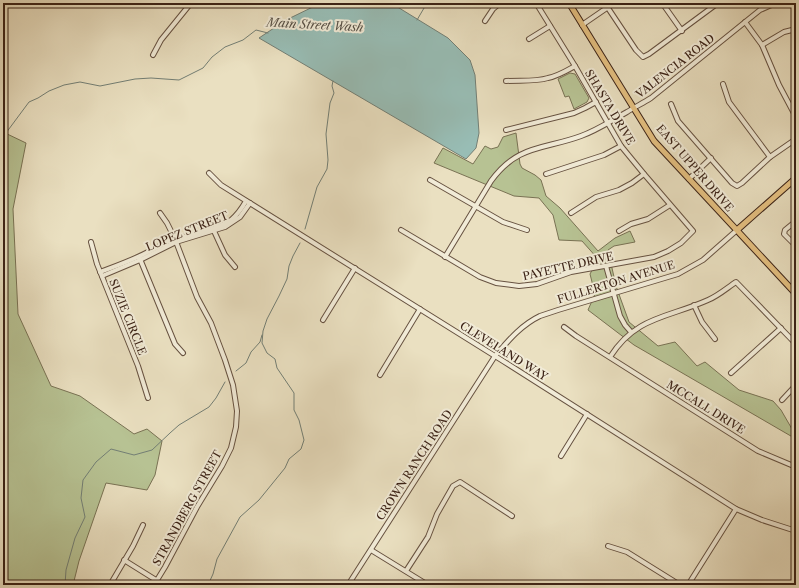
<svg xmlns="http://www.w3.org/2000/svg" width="799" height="588" viewBox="0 0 799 588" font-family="'Libre Caslon Text',serif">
  <rect width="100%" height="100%" fill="#eae0c1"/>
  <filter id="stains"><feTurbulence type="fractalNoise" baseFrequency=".005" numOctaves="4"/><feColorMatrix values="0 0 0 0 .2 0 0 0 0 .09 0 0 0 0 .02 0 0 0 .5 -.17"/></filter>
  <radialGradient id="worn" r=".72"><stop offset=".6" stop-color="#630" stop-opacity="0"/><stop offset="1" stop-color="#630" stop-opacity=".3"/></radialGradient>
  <g fill="#b7c293" stroke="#797254">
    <polygon points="570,73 575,74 589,98 587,102 574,109 569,96 565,97 558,79"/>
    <polygon points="3,132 26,143 13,209 18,314 51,386 80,396 134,434 147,429 162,441 155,475 147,490 106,483 79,561 73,585 3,585"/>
    <polygon points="516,133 520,164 522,168 535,175 541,180 546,196 560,208 598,251 615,238 630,231 635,242 614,246 608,250 616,286 629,322 658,346 675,342 697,366 705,362 739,390 773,401 781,410 792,429 796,431 796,439 634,345 588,310 595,294 590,274 598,259 582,241 559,240 553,215 539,198 514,196 434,163 443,148 473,164 485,146 491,149 498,147 503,137"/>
  </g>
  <polygon fill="#98bdb5" stroke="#737f75" points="321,3 391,3 448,38 470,60 475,75 479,133 476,148 466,159 259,38 286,20"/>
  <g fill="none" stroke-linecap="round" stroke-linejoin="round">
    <g stroke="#737f75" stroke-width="1">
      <polyline points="417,20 427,3"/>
      <polyline points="3,137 29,102 38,98 49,91 64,85 80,82 100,86 135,79 151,78 179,80 203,68 212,57 225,47 243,40 256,30 268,33"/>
      <polyline points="305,229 317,187 327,169 328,160 326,134 330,103 334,93 332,86 333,81"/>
      <polyline points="236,371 246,363 251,352 260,342 262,335"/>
      <polyline points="65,585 66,570 75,538 85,517 81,498 83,480 96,462 111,449 134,455 152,450 170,433 179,425 209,407 216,398 225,382"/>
      <polyline points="208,585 213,574 217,559 240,517 259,500 285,468 289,459 301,449 304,440 299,420 294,410 294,393 277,368 275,359 267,353 262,343 263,331 267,319 279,296 287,279 289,266 293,256 300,243"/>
    </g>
    <g stroke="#675241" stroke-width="6">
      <g id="minor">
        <polyline points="232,3 236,5 239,3"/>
        <polyline points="665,7 682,31"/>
        <polyline points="608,8 636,50 643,57 649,54 718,3"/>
        <polyline points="485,21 493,9 500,3"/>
        <polyline points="745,22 762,45 779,85 796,117"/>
        <polyline points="582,25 614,3"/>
        <polyline points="529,39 550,26"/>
        <polyline points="762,45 784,32 796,29"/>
        <polyline points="153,55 161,40 191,3"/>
        <path d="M 506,81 C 520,80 535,82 548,78 C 558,76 566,71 575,66"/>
        <polyline points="723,84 729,102 770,157"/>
        <polyline points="671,104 678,121 732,183 737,186 742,183 770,157 796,139"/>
        <polyline points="506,130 574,113 585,108 596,102"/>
        <polyline points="209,173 221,185 503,361 736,509 762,520 796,531"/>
        <polyline points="546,174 604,155 621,146"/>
        <polyline points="689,179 711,158"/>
        <polyline points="430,180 503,222 527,230"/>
        <polyline points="571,213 596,197 619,190 632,183 644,174"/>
        <polyline points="796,221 785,230 784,234 796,246"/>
        <polyline points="401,230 480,277 496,283 519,286 537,284 571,272 654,257 668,251 681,243 693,231 644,174 621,146 575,66 536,3"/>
        <polyline points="214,231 225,255 235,267"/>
        <polyline points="619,231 631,224 648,219 670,205"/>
        <polyline points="91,242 97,264 138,366 148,398"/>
        <path d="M 445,257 L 491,181 C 518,144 543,150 581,136 C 598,130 612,120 627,112 C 635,107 643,103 651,98 L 760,10 L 776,3"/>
        <polyline points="140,259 175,344 183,353"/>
        <polyline points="606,266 620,316 625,325 631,332"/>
        <path d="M 100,272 C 116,266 133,260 148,252 C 155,249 161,245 167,242 C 188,234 212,232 231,220 C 237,215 242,208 246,201"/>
        <polyline points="102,276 140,260 176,242 225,227 240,217 250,203"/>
        <polyline points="694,305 702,322 715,339"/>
        <polyline points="323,320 355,268"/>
        <polyline points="564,327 576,336 758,451 796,467"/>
        <path d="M 610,357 C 636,316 668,318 708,300 C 718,296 727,288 736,282 L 796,344"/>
        <polyline points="731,373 781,328"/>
        <polyline points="380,375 420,309"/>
        <polyline points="782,400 796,385"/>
        <polyline points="561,456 587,414"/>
        <polyline points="608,546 627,552 680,585"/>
        <polyline points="371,550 428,585"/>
        <polyline points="124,560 156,580"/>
        <polyline points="406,571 428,537 437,514 453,486 460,482 512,516"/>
        <polyline points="110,585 133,546 143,525"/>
        <polyline points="154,585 165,567 197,507 222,466 231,448 236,427 237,411 233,385 225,360 211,323 197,297 175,239 167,223 160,213"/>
        <path d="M 348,585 L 495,356 C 508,341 521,325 540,316 C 546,314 552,312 558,310 L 678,274 L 703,260 L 737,230"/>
        <polyline points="688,585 736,509"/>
      </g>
    </g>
    <g stroke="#3b2216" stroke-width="7">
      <g id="major">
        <polyline points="569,3 654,141 796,294"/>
        <polyline points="737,230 796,178"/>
      </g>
    </g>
    <use href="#minor" stroke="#f1ebd7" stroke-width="4"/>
    <use href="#major" stroke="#e5c080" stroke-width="5"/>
  </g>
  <g text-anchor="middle" stroke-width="4" stroke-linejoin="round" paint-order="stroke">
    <g font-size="11" fill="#3b2216" stroke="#f1ebd7">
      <text transform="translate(675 66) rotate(-38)" y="4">VALENCIA ROAD</text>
      <text transform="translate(610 107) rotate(59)" y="4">SHASTA DRIVE</text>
      <text transform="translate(695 168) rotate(49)" y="4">EAST UPPER DRIVE</text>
      <text transform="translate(187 231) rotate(-22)" y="4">LOPEZ STREET</text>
      <text transform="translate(568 266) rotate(-13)" y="4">PAYETTE DRIVE</text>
      <text transform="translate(616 282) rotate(-17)" y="4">FULLERTON AVENUE</text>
      <text transform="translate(128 317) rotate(68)" y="4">SUZIE CIRCLE</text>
      <text transform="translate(504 351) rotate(32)" y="4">CLEVELAND WAY</text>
      <text transform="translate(706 407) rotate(32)" y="4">MCCALL DRIVE</text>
      <text transform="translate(414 465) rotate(-57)" y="4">CROWN RANCH ROAD</text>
      <text transform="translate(187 508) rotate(-61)" y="4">STRANDBERG STREET</text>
    </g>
    <g font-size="12" font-style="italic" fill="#575046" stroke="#f1ebd7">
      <text transform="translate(315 25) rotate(3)" y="4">Main Street Wash</text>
    </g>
  </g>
  <rect width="799" height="588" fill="none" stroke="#eae0c1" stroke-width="16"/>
  <rect x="4" y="4" width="791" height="580" fill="none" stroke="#3b2216" stroke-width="2"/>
  <rect x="8" y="8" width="783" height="572" fill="none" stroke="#3b2216"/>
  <rect width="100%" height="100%" filter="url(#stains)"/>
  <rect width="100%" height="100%" fill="url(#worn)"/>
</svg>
